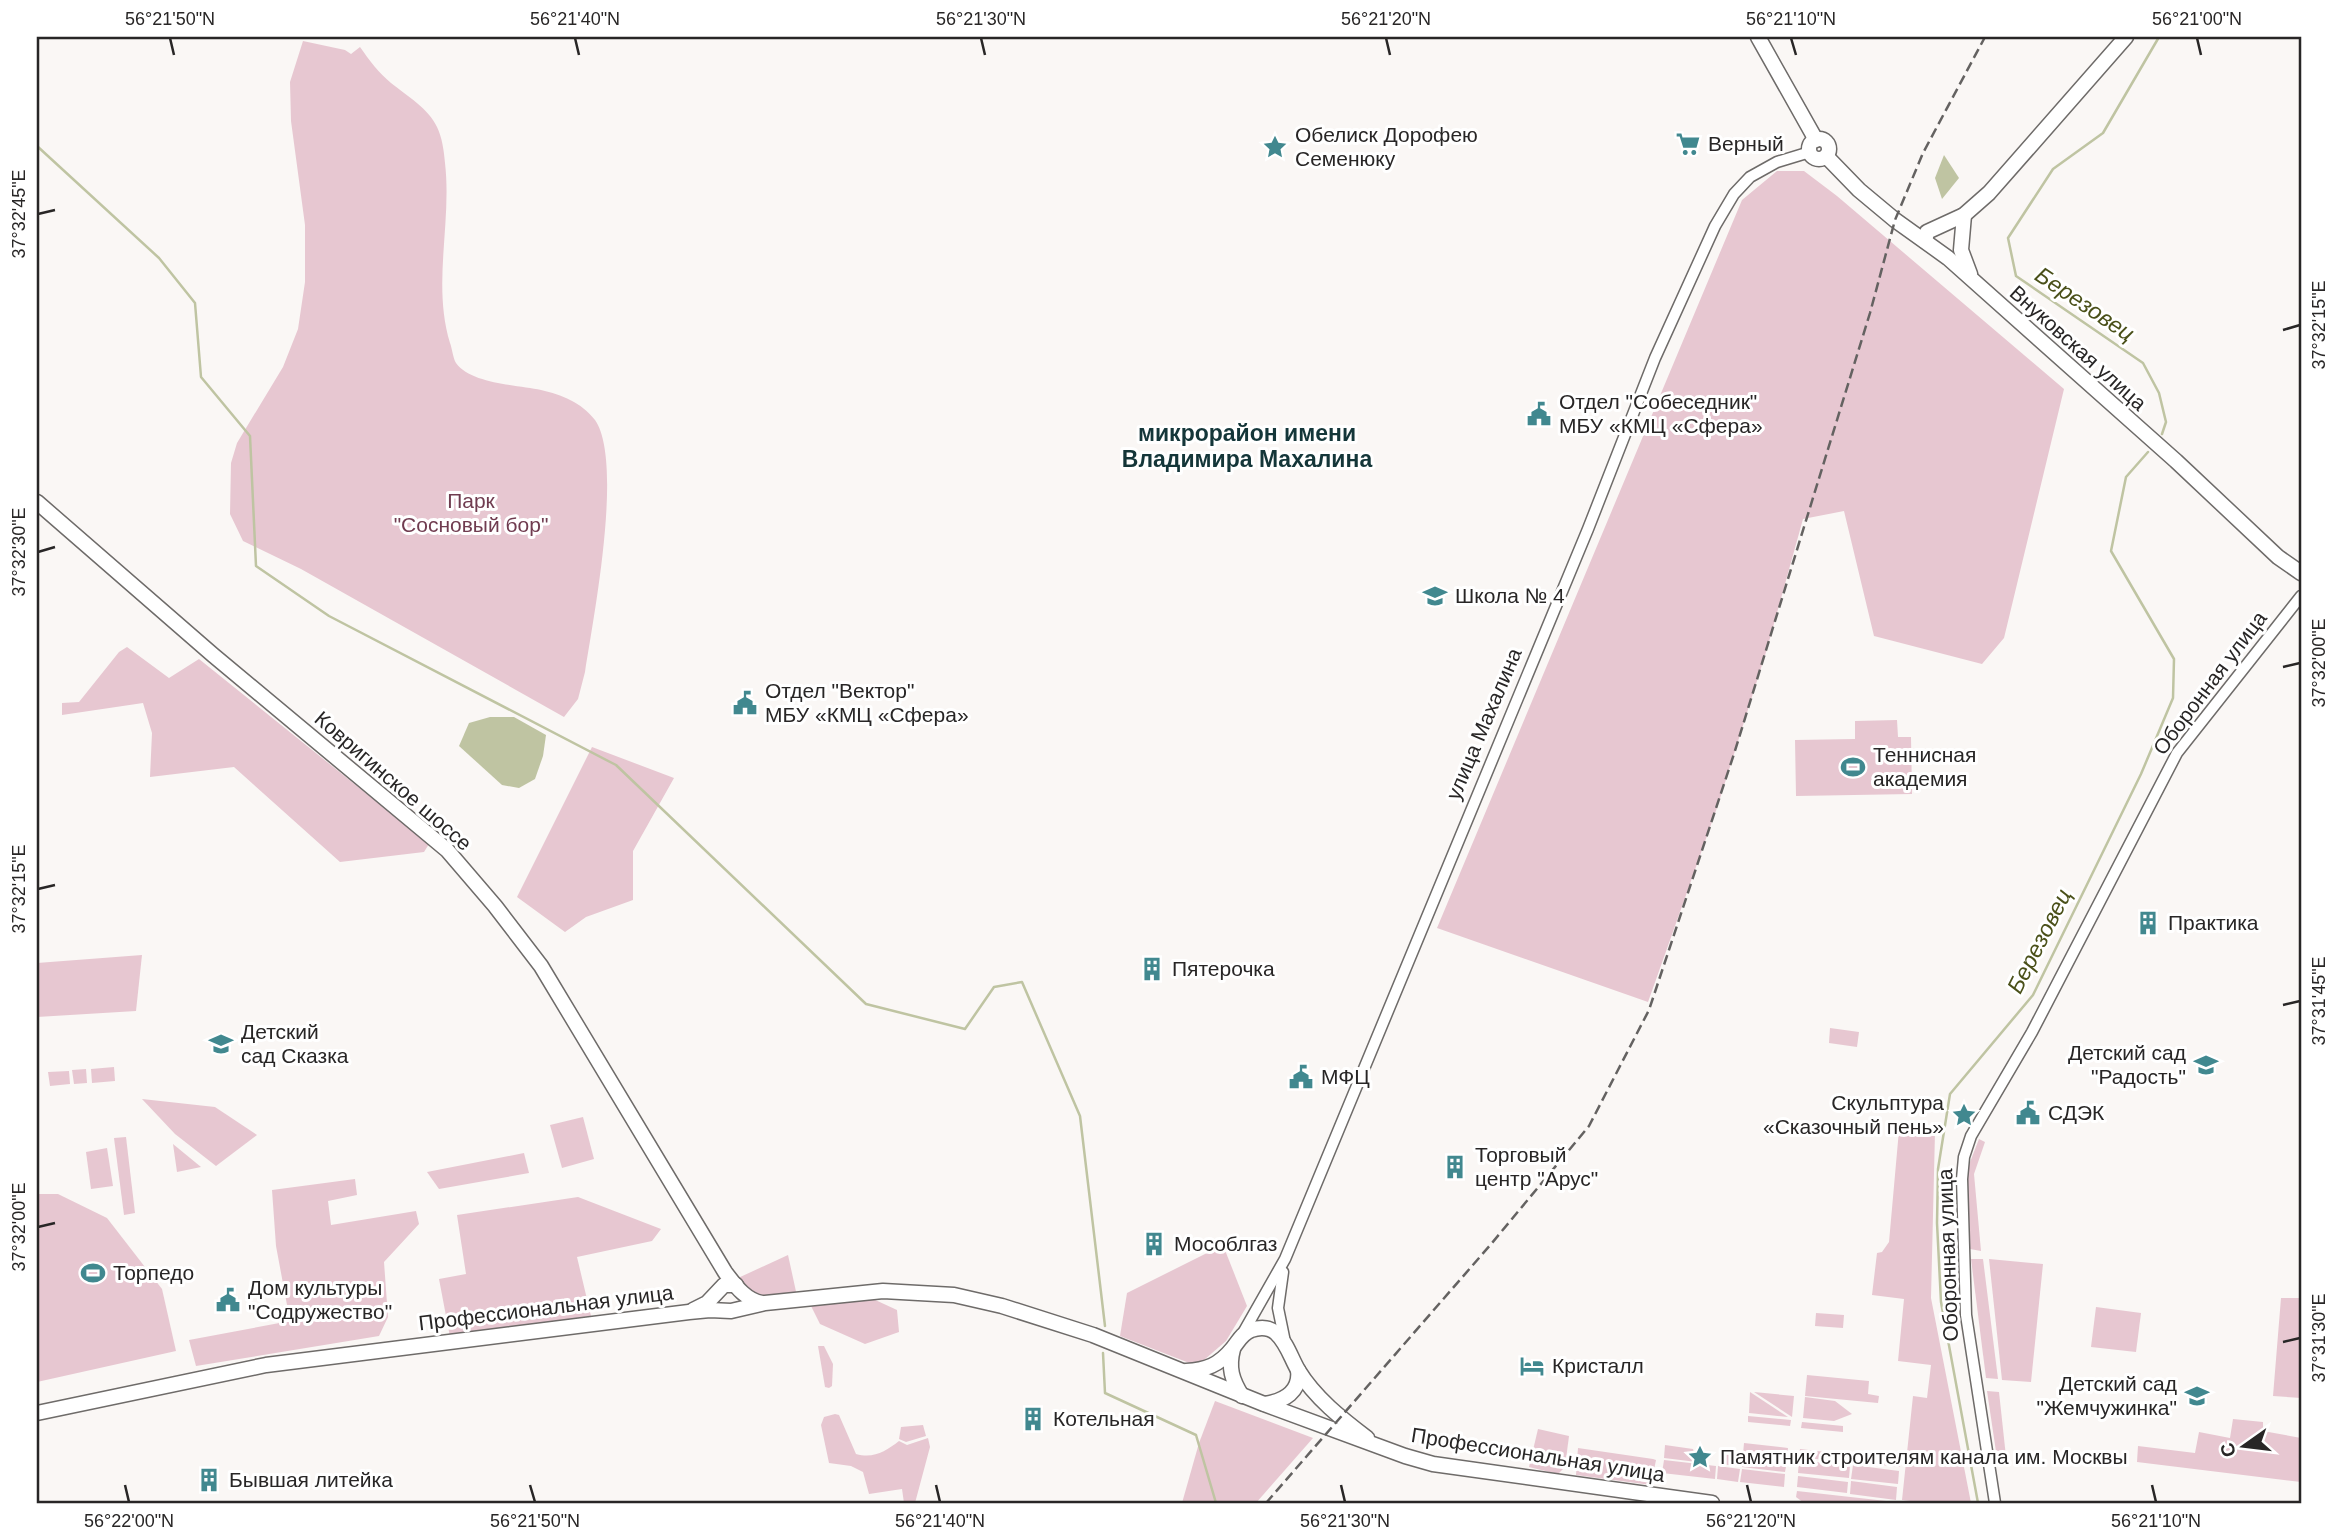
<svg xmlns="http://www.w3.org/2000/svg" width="2338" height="1540" viewBox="0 0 2338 1540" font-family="Arial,sans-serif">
  <rect width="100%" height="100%" fill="#faf7f5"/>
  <g fill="#e7c7d1">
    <path d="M 303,41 L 345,50 L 351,54 L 360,47 C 369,60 379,73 391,83 C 406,95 429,109 437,127 C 442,137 444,151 445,163 C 452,223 432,284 450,343 C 452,348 453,358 456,363 C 471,384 518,385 541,390 C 562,395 581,402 595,420 C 624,462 593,620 585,672 L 578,699 L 564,717 L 301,569 L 243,541 L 230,514 L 231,463 L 237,443 L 283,367 L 298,329 L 305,282 L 305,225 L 291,121 L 290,82 Z"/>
    <polygon points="1777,171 1804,171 1837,196 2064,389 2004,638 1982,664 1874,636 1844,511 1803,519 1767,649 1718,805 1648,1002 1437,928 1742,200"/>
    <polygon points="127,647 169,678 199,659 429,844 424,852 340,862 234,767 150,777 152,733 143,703 62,715 62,703 79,702 119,652"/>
    <polygon points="1897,720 1898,737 1911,737 1912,794 1796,796 1795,740 1855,739 1855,721"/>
    <polygon points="592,747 674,778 633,851 633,900 586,917 565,932 517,897"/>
    <polygon points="142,955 136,1011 37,1017 37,963"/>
    <polygon points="1830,1028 1859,1032 1857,1047 1829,1043"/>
    <polygon points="114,1067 115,1081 92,1083 91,1069"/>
    <polygon points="86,1069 87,1083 74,1084 72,1070"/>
    <polygon points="69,1071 70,1084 50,1086 48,1072"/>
    <polygon points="142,1099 215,1107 257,1135 216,1166 175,1134"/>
    <polygon points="583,1117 594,1159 562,1168 550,1125"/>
    <polygon points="1899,1130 1935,1132 1931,1298 1971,1503 1926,1503 1902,1500 1913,1396 1927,1398 1931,1365 1898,1361 1904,1299 1872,1295 1877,1253 1882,1252 1889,1242"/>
    <polygon points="126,1137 135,1213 124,1215 114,1138"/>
    <polygon points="1979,1139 1985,1142 1974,1174 1981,1251 1970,1249 1965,1175"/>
    <polygon points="173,1144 201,1167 177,1172"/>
    <polygon points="107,1148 113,1186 91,1189 86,1152"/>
    <polygon points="524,1153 529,1173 439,1189 427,1172"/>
    <polygon points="355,1179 357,1195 328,1201 331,1225 416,1211 419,1224 384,1262 388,1317 379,1336 196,1366 189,1340 290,1321 276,1246 272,1190"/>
    <polygon points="37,1194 58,1194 107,1218 162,1289 176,1351 37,1382"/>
    <polygon points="578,1197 661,1229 652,1241 577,1257 591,1316 450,1337 439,1279 466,1274 457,1215"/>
    <polygon points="1223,1245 1247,1306 1226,1341 1197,1366 1120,1336 1127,1293"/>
    <polygon points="788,1255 797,1296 756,1298 738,1278"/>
    <polygon points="1971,1259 1983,1259 1998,1379 1986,1378"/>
    <polygon points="1989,1259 2043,1264 2031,1382 2002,1380"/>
    <polygon points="2301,1292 2301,1398 2273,1396 2281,1298 2300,1298"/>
    <polygon points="871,1298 897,1310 899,1332 865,1344 820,1324 811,1306"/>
    <polygon points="2096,1307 2141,1313 2136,1352 2091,1347"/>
    <polygon points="1816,1313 1844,1315 1843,1328 1815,1326"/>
    <polygon points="818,1346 824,1346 833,1364 832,1386 829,1388 825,1387"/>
    <polygon points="1807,1375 1869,1381 1868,1394 1879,1396 1878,1403 1805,1396"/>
    <polygon points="1987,1391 1999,1392 2007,1466 1998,1465"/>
    <polygon points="1750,1392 1788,1417 1749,1413"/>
    <polygon points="1754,1392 1794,1396 1792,1417"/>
    <polygon points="1805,1397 1835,1401 1852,1414 1834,1421 1803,1418"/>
    <polygon points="1215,1401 1313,1438 1256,1503 1182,1503 1199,1443"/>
    <path d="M 835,1414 L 839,1415 L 856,1454 C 874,1459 886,1451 899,1441 L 907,1445 L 928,1438 L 930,1447 L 915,1503 L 904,1503 L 902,1489 L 869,1494 L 863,1472 L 851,1466 L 829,1463 L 821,1425 L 824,1417 Z"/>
    <polygon points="1748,1416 1791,1420 1790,1426 1748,1422"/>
    <polygon points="2233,1419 2263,1422 2263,1431 2301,1438 2301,1482 2137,1462 2138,1446 2195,1453 2199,1432 2230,1438"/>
    <polygon points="1802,1422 1843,1426 1843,1432 1801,1428"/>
    <polygon points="923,1425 926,1436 906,1442 899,1439 901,1427"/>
    <polygon points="1538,1429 1569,1436 1565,1467 1558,1474 1529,1467"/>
    <polygon points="1744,1443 1788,1448 1787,1458 1743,1454"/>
    <polygon points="1665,1445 1693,1449 1697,1462 1664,1458"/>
    <polygon points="1578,1448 1653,1459 1656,1460 1651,1485 1576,1475"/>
    <polygon points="1800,1449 1851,1455 1850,1463 1799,1457"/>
    <polygon points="1720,1454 1740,1456 1739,1466 1719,1464"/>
    <polygon points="1854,1455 1901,1460 1900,1467 1853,1462"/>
    <polygon points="1743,1457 1787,1461 1785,1472 1742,1467"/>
    <polygon points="1664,1460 1716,1466 1715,1479 1662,1473"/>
    <polygon points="1799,1460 1850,1466 1849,1478 1798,1473"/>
    <polygon points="1853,1465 1899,1471 1898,1484 1851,1479"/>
    <polygon points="1718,1466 1740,1469 1738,1482 1717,1479"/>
    <polygon points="1742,1469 1785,1474 1784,1487 1740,1482"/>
    <polygon points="1798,1476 1848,1482 1847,1493 1797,1487"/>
    <polygon points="1851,1481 1897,1487 1896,1500 1850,1494"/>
    <polygon points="1797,1491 1895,1502 1804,1503 1796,1497"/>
  </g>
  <g fill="#bfc4a2">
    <polygon points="1944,155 1959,178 1942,199 1935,178"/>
    <polygon points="490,717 514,717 546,735 543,756 535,779 519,788 502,785 459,746 469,723"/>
  </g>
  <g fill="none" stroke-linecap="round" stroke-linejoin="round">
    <g stroke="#bfc4a2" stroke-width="2.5">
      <polyline points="2159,37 2103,133 2053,169 2008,238 2016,276 2143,363 2159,393 2166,422 2162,434"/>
      <polyline points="37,146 159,258 195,303 201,377 250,436 256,566 329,616 616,765 866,1004 965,1029 994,987 1022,982 1080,1116 1105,1326"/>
      <polyline points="1103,1353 1105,1393 1196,1435 1216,1503"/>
      <polyline points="1978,1503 1941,1302 1937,1223 1938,1169 1950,1094 2033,995 2141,774 2173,698 2174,659 2111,551 2126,477 2148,452"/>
    </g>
    <g stroke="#6e6b69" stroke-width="13">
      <g id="minor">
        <polyline points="1283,1272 1278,1308 1285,1342"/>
        <polyline points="1243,1333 1285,1259 1588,529 1655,358 1715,226 1734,194 1750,177 1777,162 1810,152"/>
        <polyline points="1995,1503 1966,1315 1962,1179 1964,1157 1971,1136 2032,1032 2177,753 2301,596"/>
      </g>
    </g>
    <g stroke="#6e6b69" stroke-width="17">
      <g id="major">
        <polyline points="1758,37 1816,140"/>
        <circle cx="1819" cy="149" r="10"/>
        <polyline points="1826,156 1859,190 1895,220 1948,258 2176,461 2278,557 2301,573"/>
        <polyline points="1964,215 1961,250 1970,274"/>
        <polyline points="1925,241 1927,232 1964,215 1989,193 2126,37"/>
        <path d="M 37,502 L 213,655 L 447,850 L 495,906 L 541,966 L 725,1272 C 735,1285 745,1300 762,1303"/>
        <polyline points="693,1310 707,1303 724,1285 736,1285"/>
        <path d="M 1233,1349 C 1228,1368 1232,1380 1242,1396"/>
        <path d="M 1186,1371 C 1206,1370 1219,1365 1232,1349 C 1239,1341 1241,1334 1251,1330 C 1260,1327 1269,1327 1276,1333 C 1287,1343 1291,1358 1298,1370 C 1315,1398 1342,1419 1367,1438"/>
        <path d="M 1265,1404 C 1284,1401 1301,1392 1298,1370"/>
        <polyline points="37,1413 266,1365 689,1312 710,1310 731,1311 765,1303 883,1291 954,1295 1002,1306 1093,1335 1264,1404 1405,1456 1433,1464 1712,1503"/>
      </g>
    </g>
    <use href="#minor" stroke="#fff" stroke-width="10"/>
    <use href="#major" stroke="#fff" stroke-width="14"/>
    <polyline stroke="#646261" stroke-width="2.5" stroke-dasharray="10 5" stroke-linecap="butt" points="1266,1503 1492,1243 1589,1126 1649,1010 1734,754 1870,313 1895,220 1923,153 1985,37"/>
  </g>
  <path fill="none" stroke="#282626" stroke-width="2.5" d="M 170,38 L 174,55M 575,38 L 579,55M 981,38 L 985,55M 1386,38 L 1390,55M 1791,38 L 1796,55M 2197,38 L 2201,55M 38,214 L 55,210M 2283,330 L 2300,325M 38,552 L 55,547M 2283,667 L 2300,663M 38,889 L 55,885M 2283,1005 L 2300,1001M 38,1227 L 55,1223M 2283,1342 L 2300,1338M 125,1485 L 129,1502M 530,1485 L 535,1502M 936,1485 L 940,1502M 1341,1485 L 1345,1502M 1747,1485 L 1751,1502M 2152,1485 L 2156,1502"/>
  <defs>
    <g id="supermarket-bare" transform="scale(1.89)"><path d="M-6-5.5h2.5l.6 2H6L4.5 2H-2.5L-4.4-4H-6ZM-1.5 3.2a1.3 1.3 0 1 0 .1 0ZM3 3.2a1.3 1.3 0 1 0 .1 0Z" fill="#41888f" stroke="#fff" stroke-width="2.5" paint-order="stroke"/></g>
    <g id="sight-bare" transform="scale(1.89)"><path d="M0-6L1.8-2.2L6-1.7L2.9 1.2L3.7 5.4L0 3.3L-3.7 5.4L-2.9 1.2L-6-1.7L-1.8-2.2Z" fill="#41888f" stroke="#fff" stroke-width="2.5" paint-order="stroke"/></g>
    <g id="civic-bare" transform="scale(1.89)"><path d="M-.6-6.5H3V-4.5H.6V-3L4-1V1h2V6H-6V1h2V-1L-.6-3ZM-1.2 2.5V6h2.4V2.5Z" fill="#41888f" stroke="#fff" stroke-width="2.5" paint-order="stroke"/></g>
    <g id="school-bare" transform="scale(1.89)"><path d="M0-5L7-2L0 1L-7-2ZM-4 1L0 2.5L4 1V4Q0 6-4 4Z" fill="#41888f" stroke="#fff" stroke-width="2.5" paint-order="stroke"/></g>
    <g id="stadium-bare" transform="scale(1.89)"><path d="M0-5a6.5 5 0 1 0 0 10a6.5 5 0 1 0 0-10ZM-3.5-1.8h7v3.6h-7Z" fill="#41888f" stroke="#fff" stroke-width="2.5" paint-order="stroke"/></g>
    <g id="building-bare" transform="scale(1.89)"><path d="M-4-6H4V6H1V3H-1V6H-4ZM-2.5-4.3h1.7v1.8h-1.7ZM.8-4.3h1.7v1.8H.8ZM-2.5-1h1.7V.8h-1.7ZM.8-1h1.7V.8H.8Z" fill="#41888f" stroke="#fff" stroke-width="2.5" paint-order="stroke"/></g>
    <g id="hotel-bare" transform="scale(1.89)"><path d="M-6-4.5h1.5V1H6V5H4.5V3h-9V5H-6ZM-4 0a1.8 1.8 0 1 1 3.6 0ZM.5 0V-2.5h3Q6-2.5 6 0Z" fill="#41888f" stroke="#fff" stroke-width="2.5" paint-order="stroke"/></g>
  </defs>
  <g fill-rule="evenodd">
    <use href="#supermarket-bare" x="1688" y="144"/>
    <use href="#sight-bare" x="1275" y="147"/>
    <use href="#civic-bare" x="1539" y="414"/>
    <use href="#school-bare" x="1435" y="596"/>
    <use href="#civic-bare" x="745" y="703"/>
    <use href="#stadium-bare" x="1853" y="767"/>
    <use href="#building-bare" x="2148" y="923"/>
    <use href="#building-bare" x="1152" y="969"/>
    <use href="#school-bare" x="221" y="1044"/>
    <use href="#school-bare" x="2206" y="1065"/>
    <use href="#civic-bare" x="1301" y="1077"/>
    <use href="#civic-bare" x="2028" y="1113"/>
    <use href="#sight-bare" x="1964" y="1115"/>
    <use href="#building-bare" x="1455" y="1167"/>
    <use href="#building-bare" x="1154" y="1244"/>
    <use href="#stadium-bare" x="93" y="1273"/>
    <use href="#civic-bare" x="228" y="1300"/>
    <use href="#hotel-bare" x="1532" y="1366"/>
    <use href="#school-bare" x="2197" y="1396"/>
    <use href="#building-bare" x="1033" y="1419"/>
    <use href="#sight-bare" x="1700" y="1457"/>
    <use href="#building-bare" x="209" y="1480"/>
  </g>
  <g text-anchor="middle" stroke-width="6" stroke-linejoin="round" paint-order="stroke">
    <g font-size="21" fill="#282626" stroke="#fff" text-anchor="start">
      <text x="1295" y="142">Обелиск Дорофею<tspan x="1295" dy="24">Семенюку</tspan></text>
      <text x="1708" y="151">Верный</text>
      <text x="1559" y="409">Отдел "Собеседник"<tspan x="1559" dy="24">МБУ «КМЦ «Сфера»</tspan></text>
      <text x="1455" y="603">Школа № 4</text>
      <text x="765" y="698">Отдел "Вектор"<tspan x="765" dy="24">МБУ «КМЦ «Сфера»</tspan></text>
      <text x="1873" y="762">Теннисная<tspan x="1873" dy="24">академия</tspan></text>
      <text x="2168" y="930">Практика</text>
      <text x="1172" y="976">Пятерочка</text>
      <text x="241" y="1039">Детский<tspan x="241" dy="24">сад Сказка</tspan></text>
      <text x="2186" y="1060" text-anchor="end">Детский сад<tspan x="2186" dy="24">"Радость"</tspan></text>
      <text x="1321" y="1084">МФЦ</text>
      <text x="1944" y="1110" text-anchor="end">Скульптура<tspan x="1944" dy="24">«Сказочный пень»</tspan></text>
      <text x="2048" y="1120">СДЭК</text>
      <text x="1475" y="1162">Торговый<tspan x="1475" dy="24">центр "Арус"</tspan></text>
      <text x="1174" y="1251">Мособлгаз</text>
      <text x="113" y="1280">Торпедо</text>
      <text x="248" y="1295">Дом культуры<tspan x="248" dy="24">"Содружество"</tspan></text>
      <text x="1552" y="1373">Кристалл</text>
      <text x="2177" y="1391" text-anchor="end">Детский сад<tspan x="2177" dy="24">"Жемчужинка"</tspan></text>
      <text x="1053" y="1426">Котельная</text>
      <text x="1720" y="1464">Памятник строителям канала им. Москвы</text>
      <text x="229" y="1487">Бывшая литейка</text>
    </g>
    <g font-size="21" fill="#282626" stroke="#fff">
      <text transform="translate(2078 348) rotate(42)" y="7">Внуковская улица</text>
      <text transform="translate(2210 683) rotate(-53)" y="7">Оборонная улица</text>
      <text transform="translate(1484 724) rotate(-67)" y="7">улица Махалина</text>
      <text transform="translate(393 781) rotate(41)" y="7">Ковригинское шоссе</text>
      <text transform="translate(1948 1255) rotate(-92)" y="7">Оборонная улица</text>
      <text transform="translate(546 1308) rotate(-7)" y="7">Профессиональная улица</text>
      <text transform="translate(1538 1455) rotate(9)" y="7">Профессиональная улица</text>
    </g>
    <g font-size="21" fill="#703c50" stroke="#fff">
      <text x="471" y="508">Парк<tspan x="471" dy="24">"Сосновый бор"</tspan></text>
    </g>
    <g font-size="23" font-style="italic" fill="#4a5019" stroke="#fff">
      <text transform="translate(2085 304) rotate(34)" y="8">Березовец</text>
      <text transform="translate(2039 941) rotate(-63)" y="8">Березовец</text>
    </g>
    <g font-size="23" font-weight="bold" fill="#143639" stroke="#fff">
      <text x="1247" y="441">микрорайон имени<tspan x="1247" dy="26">Владимира Махалина</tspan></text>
    </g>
  </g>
  <rect width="2338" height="1540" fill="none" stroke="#ffffff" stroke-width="77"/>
  <g transform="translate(2244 1446) rotate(256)" stroke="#ffffff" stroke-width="5" paint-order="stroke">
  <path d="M0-5L12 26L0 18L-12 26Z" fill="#282626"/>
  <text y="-10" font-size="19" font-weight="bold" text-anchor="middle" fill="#282626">С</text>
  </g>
  <rect x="38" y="38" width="2262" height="1464" fill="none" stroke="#282626" stroke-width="2.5"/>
  <g font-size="18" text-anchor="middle" fill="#282626">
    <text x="170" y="25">56°21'50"N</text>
    <text x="575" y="25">56°21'40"N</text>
    <text x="981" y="25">56°21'30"N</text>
    <text x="1386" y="25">56°21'20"N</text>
    <text x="1791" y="25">56°21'10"N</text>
    <text x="2197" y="25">56°21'00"N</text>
    <text transform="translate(19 214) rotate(-90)" y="6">37°32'45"E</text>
    <text transform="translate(2319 325) rotate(-90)" y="6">37°32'15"E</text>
    <text transform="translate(19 552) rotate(-90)" y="6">37°32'30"E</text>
    <text transform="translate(2319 663) rotate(-90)" y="6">37°32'00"E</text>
    <text transform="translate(19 889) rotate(-90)" y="6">37°32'15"E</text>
    <text transform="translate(2319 1001) rotate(-90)" y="6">37°31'45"E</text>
    <text transform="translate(19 1227) rotate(-90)" y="6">37°32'00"E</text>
    <text transform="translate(2319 1338) rotate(-90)" y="6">37°31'30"E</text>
    <text x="129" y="1527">56°22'00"N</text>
    <text x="535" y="1527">56°21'50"N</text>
    <text x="940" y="1527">56°21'40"N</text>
    <text x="1345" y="1527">56°21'30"N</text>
    <text x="1751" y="1527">56°21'20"N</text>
    <text x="2156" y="1527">56°21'10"N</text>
  </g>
</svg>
